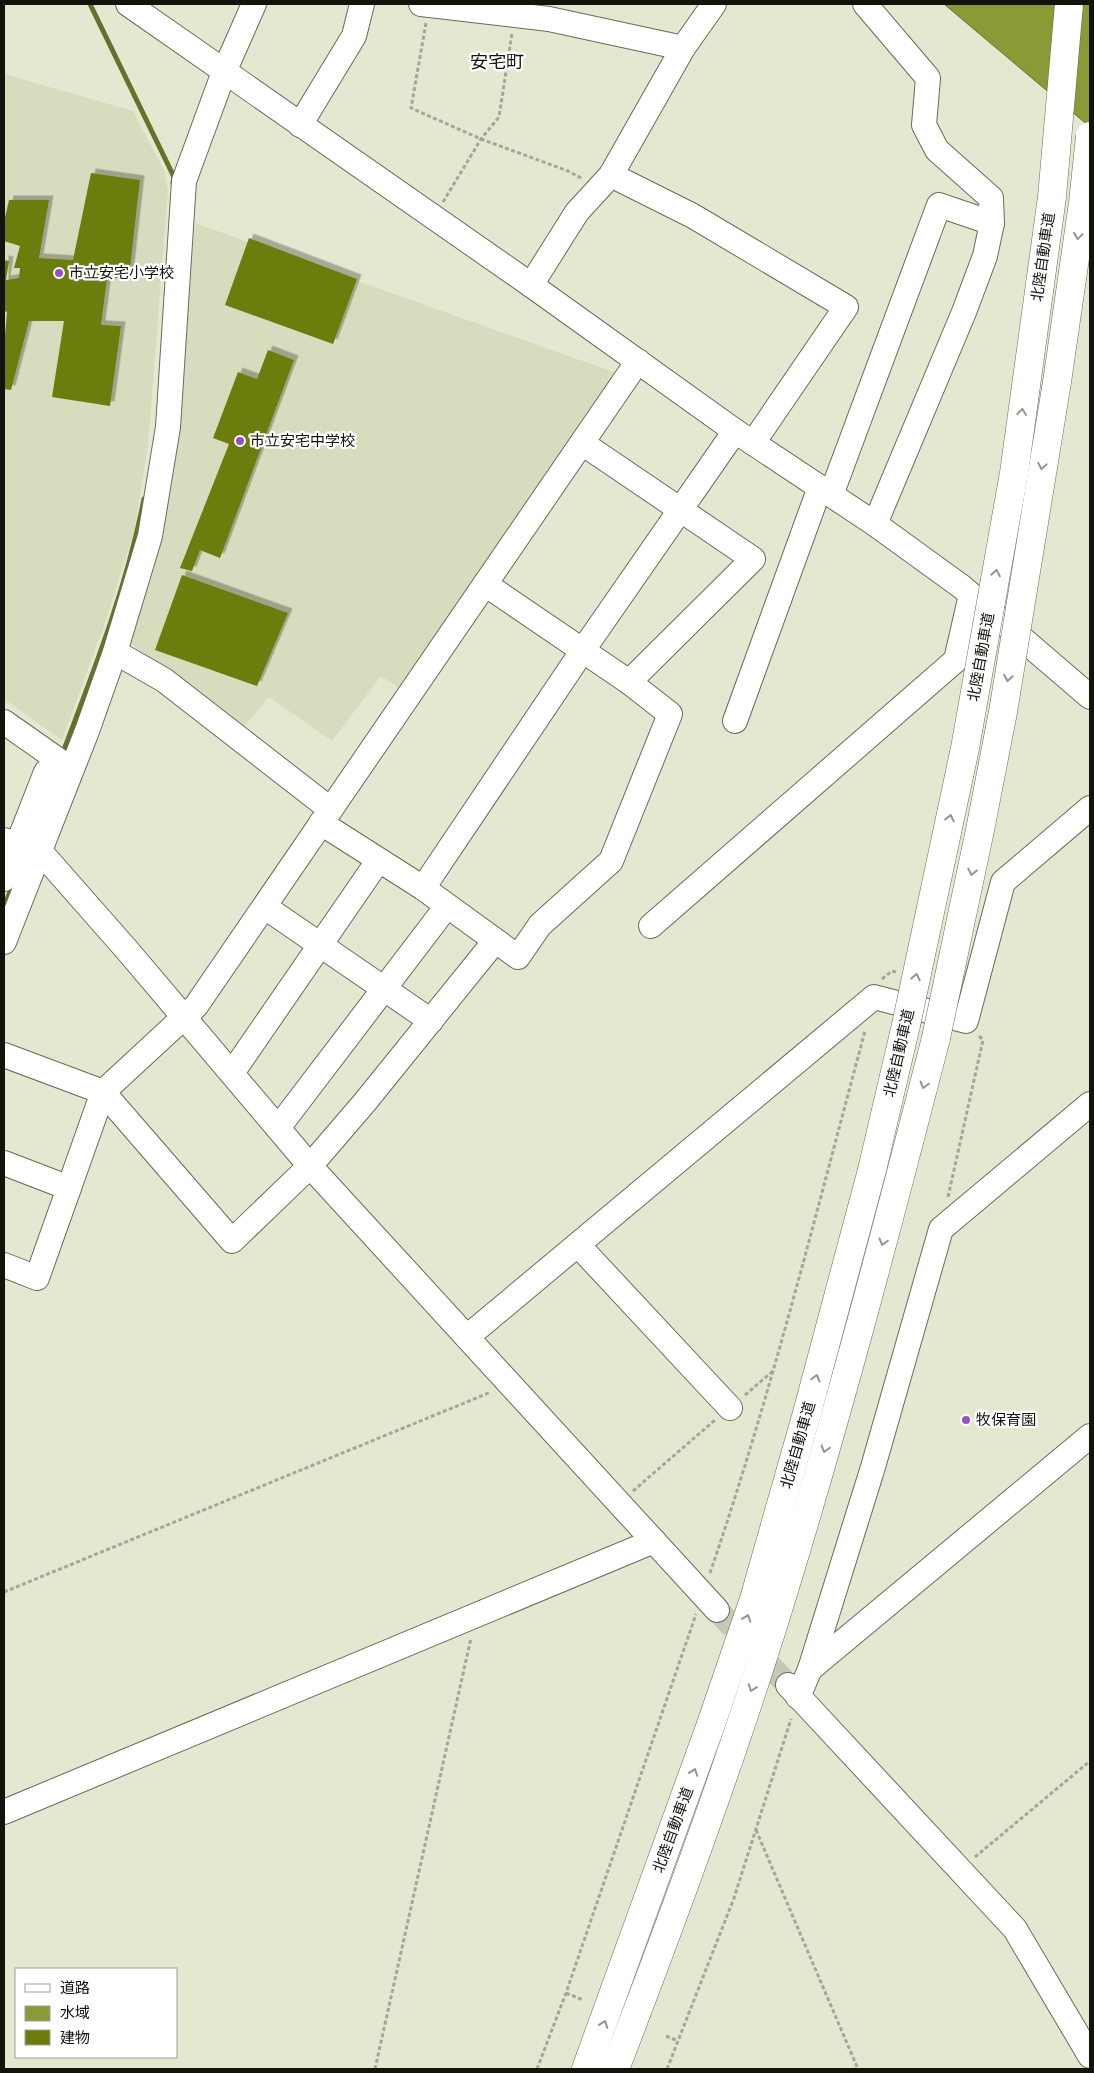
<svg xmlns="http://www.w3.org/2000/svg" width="1094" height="2073" viewBox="0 0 1094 2073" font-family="Merriweather,'Noto Sans JP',serif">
  <defs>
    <filter id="shadow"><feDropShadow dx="4.5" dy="-4.5" stdDeviation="0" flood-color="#0004"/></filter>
  </defs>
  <rect width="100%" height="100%" fill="#e3e9d1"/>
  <g fill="#d6ddbe">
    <polygon points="4,74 133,111 164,170 168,191 148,446 134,532 105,623 62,740 4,699"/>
    <polygon points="195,223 619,374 399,688 381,676 332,741 269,697 242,729 126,640 176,415"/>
  </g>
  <polygon fill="#899a36" stroke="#657229" points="944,4 1090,4 1090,127"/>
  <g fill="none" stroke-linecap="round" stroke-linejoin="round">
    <g stroke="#657229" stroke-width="5">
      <polyline points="90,4 174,177 173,183"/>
      <path d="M 62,755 C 94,671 127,587 144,499"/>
      <polyline points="4,907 14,882"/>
    </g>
  </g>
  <g fill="#6c7b09" filter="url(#shadow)">
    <polygon points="91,173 140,180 129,277 107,279 101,325 121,326 110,406 52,397 64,321 29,321 11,390 4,389 4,347 7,312 4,311 4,260 9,261 6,280 19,278 20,268 14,268 20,246 4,241 4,222 9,200 49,200 39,258 73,260"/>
    <polygon points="249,238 357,279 333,344 225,305"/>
    <polygon points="268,350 294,360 220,558 200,550 192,571 180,568 229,444 213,438 238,372 257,379"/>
    <polygon points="182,575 288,613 257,686 155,650"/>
  </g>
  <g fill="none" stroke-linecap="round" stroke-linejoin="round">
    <polyline stroke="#c4c9b3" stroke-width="24" stroke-dasharray="24 12" stroke-linecap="butt" points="717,1610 787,1684"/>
    <g stroke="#676c57" stroke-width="26">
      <g id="minor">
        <polyline points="128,4 531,285 735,431 875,524 962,587 1090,697"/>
        <polyline points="421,4 549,19 683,48"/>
        <polyline points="865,4 928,78 924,125 937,150 991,198 992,223 985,256 964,312 875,524"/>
        <polyline points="300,125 354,36 362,4"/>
        <polyline points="611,175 693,216 846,307 753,443"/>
        <polyline points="531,285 577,212 611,175 683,48 714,4"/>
        <polyline points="582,443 753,559 629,682"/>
        <polyline points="831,495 939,205 992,223"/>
        <polyline points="115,652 164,680 330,809"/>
        <polyline points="735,721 820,487"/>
        <polyline points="4,722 71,769"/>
        <polyline points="321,823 423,888 518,957 540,925 611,861 670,714 629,682 485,584"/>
        <polyline points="4,840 39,850 127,950 310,1166 717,1610"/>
        <polyline points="4,879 46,772"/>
        <polyline points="423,888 583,650 735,431"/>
        <polyline points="265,907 431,1021"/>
        <polyline points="651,926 956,660 971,595"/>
        <polyline points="4,942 87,731 115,652 150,536 168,427 184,181 224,72 254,4"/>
        <polyline points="4,1055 103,1092 232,1241 310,1166 365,1102 495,941"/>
        <polyline points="232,1073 378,861"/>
        <polyline points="278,1128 447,906"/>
        <polyline points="4,1163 69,1188"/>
        <polyline points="578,1245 730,1408"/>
        <polyline points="4,1265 37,1278 103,1092 196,1006 638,361"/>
        <polyline points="467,1337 874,997 966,1021 1003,882 1090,808"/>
        <polyline points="810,1669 1090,1436"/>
        <polyline points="788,1685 1015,1929 1090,2056"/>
        <polyline points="798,1697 810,1669 873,1467 941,1229 1090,1104"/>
        <polyline points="4,1812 654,1541"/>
      </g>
    </g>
    <g stroke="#676c57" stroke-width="29">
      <g id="highway">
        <polyline points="586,2069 710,1727 754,1599 807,1413 872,1170 906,1025"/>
        <path d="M 615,2069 C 671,1924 725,1778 772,1629 C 833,1434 885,1236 936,1038"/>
      </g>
    </g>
    <g stroke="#a3a895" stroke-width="3" stroke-dasharray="4 2.5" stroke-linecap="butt">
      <polyline points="426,23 411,108 481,139 568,171 581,178"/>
      <polyline points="443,202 481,139 499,117 512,33"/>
      <polyline points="882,979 892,971 896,972"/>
      <polyline points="948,1197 983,1040 979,1036"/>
      <polyline points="745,1395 774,1370"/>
      <polyline points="633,1491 715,1420"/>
      <path d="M 710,1573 C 771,1395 816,1213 865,1031"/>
      <polyline points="4,1592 491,1392"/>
      <polyline points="756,1830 858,2069"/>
      <polyline points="975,1857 1090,1761"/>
      <polyline points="566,1993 583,2000"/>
      <polyline points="666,2036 678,2041"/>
      <polyline points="375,2069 471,1638"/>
      <polyline points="537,2069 566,1993 696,1614"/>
      <polyline points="667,2069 734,1898 791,1719"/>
    </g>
    <use href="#minor" stroke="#fff" stroke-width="24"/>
    <use href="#highway" stroke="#fff" stroke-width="28"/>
    <g stroke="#676c57" stroke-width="29" stroke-linecap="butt">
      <g id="highway-bridge">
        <polyline points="906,1025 965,748 1014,473 1052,197 1069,4"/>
        <polyline points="936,1038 980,830 1003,712 1057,382 1083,203 1090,136"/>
      </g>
    </g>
    <use href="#highway-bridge" stroke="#fff" stroke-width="28"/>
  </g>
  <defs><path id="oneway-chevron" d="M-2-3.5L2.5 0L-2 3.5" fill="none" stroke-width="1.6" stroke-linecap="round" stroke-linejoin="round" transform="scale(1.25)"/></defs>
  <g stroke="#949592">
    <use href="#oneway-chevron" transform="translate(1078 236) rotate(98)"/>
    <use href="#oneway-chevron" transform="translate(1022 412) rotate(-83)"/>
    <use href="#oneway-chevron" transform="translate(1042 466) rotate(100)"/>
    <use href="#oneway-chevron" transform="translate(996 573) rotate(-80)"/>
    <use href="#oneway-chevron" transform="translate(1008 678) rotate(99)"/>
    <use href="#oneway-chevron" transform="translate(950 818) rotate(-78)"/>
    <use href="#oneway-chevron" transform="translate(972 872) rotate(102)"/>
    <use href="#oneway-chevron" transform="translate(916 977) rotate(-78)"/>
    <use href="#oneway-chevron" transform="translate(924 1085) rotate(105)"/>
    <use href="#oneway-chevron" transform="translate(883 1242) rotate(105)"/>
    <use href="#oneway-chevron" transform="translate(816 1378) rotate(-75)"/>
    <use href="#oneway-chevron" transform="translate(825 1449) rotate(106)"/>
    <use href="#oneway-chevron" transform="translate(747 1618) rotate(-71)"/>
    <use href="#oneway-chevron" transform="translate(752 1688) rotate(109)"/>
    <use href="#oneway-chevron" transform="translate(694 1772) rotate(-70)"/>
    <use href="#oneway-chevron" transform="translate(604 2024) rotate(-70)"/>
  </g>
  <g fill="#9a4fc1" stroke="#fff" stroke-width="2">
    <circle cx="59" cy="273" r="5"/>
    <circle cx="240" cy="441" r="5"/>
    <circle cx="966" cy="1420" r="5"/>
  </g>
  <g text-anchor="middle" stroke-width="4.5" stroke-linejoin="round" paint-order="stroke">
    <g font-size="15" fill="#12140c" stroke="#fff">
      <text transform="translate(1043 257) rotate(-82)" y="5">北陸自動車道</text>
      <text transform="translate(981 657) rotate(-80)" y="5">北陸自動車道</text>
      <text transform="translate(899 1053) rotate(-77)" y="5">北陸自動車道</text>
      <text transform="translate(798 1445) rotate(-74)" y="5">北陸自動車道</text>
      <text transform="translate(673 1830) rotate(-70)" y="5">北陸自動車道</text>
    </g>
    <g font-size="15" fill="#12140c" stroke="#fff" text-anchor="start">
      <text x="69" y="278">市立安宅小学校</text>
      <text x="250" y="446">市立安宅中学校</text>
      <text x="976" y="1425">牧保育園</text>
    </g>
    <g font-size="18" fill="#12140c" stroke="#fff">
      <text x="497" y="68">安宅町</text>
    </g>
  </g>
  <rect width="1094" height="2073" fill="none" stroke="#12140c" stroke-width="10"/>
  <rect x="15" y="1968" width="162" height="90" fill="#ffffff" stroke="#a0a19e"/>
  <rect x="25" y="1984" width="25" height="8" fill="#ffffff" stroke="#a0a19e"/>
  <text x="60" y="1993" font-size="15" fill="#12140c">道路</text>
  <rect x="25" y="2006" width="25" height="15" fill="#899a36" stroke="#a0a19e"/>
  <text x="60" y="2018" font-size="15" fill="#12140c">水域</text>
  <rect x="25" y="2030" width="25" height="15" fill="#6c7b09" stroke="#a0a19e"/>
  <text x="60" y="2043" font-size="15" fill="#12140c">建物</text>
</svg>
